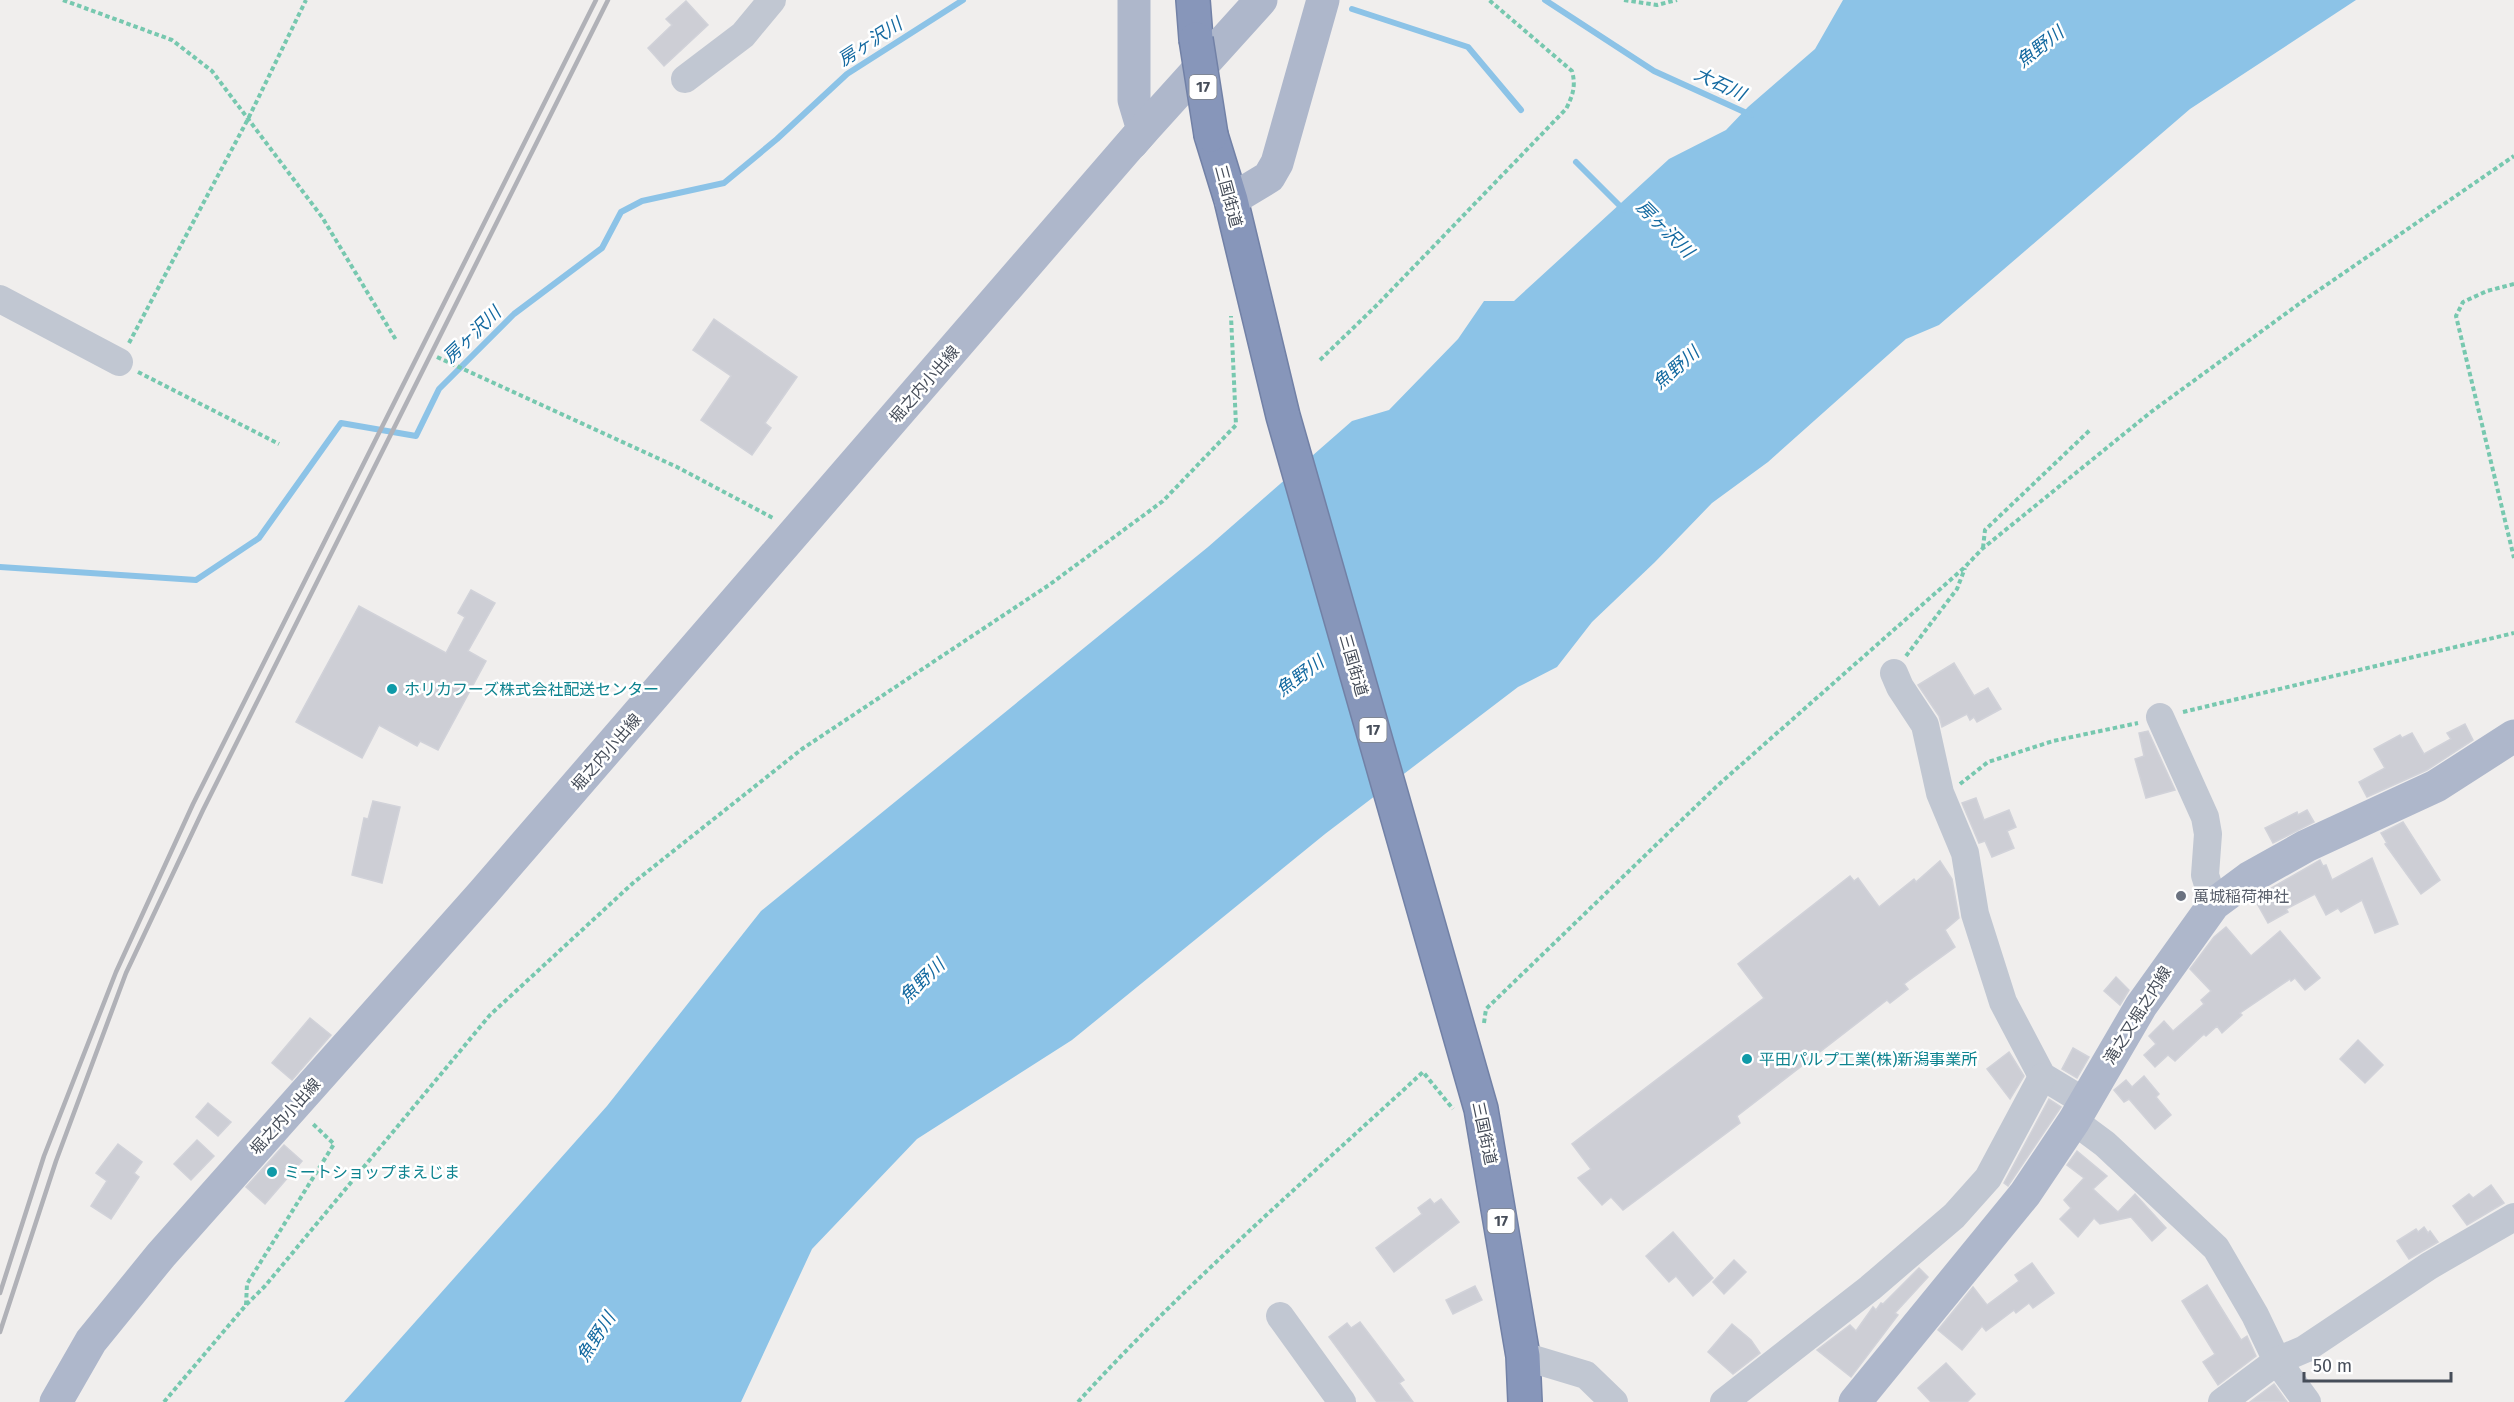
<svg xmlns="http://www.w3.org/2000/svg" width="2514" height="1402" viewBox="0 0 2514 1402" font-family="'Fira Sans','Noto Sans JP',sans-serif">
  <rect width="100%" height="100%" fill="#f0eeed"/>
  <polygon fill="#8cc3e7" points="1843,0 2356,0 2190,109 1939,325 1906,339 1768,462 1712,503 1655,562 1592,622 1557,667 1518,687 1325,834 1072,1040 917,1139 812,1249 741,1402 344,1402 607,1106 761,911 1208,547 1352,421 1389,410 1458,339 1484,301 1514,301 1669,159 1726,130 1748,107 1815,49"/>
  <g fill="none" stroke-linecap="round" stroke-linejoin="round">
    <g stroke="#8cc3e7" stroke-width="6">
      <polyline points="1545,0 1654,71 1751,115"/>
      <polyline points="1352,9 1468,47 1521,110"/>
      <polyline points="1576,162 1624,210"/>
      <polyline points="0,567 196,580 259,538 341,423 416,436 439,389 514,314 602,248 621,212 642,201 724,183 777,139 847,74 963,0"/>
    </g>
  </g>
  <g fill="#cdced5" stroke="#d1d2d9" stroke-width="1.5">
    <polygon points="686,1 708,25 664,66 648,48 672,25 666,19"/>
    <polygon points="714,319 797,377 765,423 771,428 752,455 701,420 731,376 693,350"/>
    <polygon points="471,590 495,603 468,651 486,661 438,750 420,741 417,746 379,725 362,758 296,722 359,606 446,653 465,617 458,613"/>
    <polygon points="1954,663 1974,696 1988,688 2001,709 1977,722 1974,717 1970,720 1967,714 1942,727 1939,716 1918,685"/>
    <polygon points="2465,724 2473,740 2427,770 2367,797 2359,782 2385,768 2374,749 2400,735 2402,738 2412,733 2424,754 2451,739 2447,733"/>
    <polygon points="2148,731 2175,790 2146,798 2135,759 2144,756 2139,733"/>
    <polygon points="1976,798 1984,820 2009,810 2016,827 2007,831 2014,848 1992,857 1985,841 1979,843 1962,803"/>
    <polygon points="373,801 400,807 382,883 352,875 364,818 368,819"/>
    <polygon points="2307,810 2314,822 2273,843 2265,828 2297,812 2298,815"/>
    <polygon points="2403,822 2440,880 2421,894 2385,844 2387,843 2381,833"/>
    <polygon points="2372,858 2398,924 2375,933 2362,900 2341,912 2338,908 2326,915 2315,894 2286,909 2288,912 2268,923 2254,898 2320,860 2323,866 2326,865 2332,880"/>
    <polygon points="1940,861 1952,879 1959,918 1945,930 1955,947 1904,984 1908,989 1890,1003 1887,1000 1737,1116 1740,1123 1623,1210 1611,1197 1602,1205 1578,1178 1591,1169 1572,1144 1764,998 1738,964 1850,876 1854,881 1858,878 1879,907 1914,879 1916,882"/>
    <polygon points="2226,927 2251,956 2280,931 2320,978 2305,990 2295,978 2291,981 2290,979 2240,1013 2242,1015 2222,1033 2217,1026 2206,1036 2204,1034 2175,1061 2168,1055 2155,1067 2144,1055 2156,1044 2149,1036 2164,1021 2173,1031 2204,1004 2201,1000 2211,991 2190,969 2214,937"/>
    <polygon points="2116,977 2129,990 2120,1005 2104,991"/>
    <polygon points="310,1018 331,1035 292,1080 272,1063"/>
    <polygon points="2358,1040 2383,1065 2365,1083 2340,1059"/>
    <polygon points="2073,1048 2089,1057 2077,1078 2062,1069"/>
    <polygon points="2009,1052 2024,1076 2010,1099 1987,1069"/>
    <polygon points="2144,1076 2159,1094 2156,1097 2171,1115 2155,1129 2129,1099 2124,1102 2114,1090 2126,1080 2132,1087"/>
    <polygon points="2049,1099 2061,1107 2008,1186 2004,1183"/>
    <polygon points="208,1103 231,1122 218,1136 196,1117"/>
    <polygon points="197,1140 214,1156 191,1180 174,1164"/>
    <polygon points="118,1144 142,1162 134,1173 139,1177 111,1219 91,1206 107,1181 96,1173"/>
    <polygon points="284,1145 302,1161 265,1204 246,1187"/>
    <polygon points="2077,1151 2107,1176 2093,1189 2118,1212 2135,1194 2166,1228 2152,1241 2131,1217 2100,1224 2094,1218 2078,1237 2060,1219 2071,1208 2064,1200 2084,1178 2067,1165"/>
    <polygon points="2491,1185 2504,1203 2467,1225 2453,1206 2469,1194 2473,1198"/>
    <polygon points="1430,1199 1434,1204 1441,1199 1459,1222 1394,1272 1376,1248 1422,1214 1418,1208"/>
    <polygon points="2424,1227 2428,1233 2430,1231 2438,1242 2409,1259 2397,1241 2416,1229 2418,1232"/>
    <polygon points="1673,1232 1713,1278 1693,1296 1676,1276 1669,1282 1646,1256"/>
    <polygon points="1734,1260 1746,1272 1724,1294 1713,1282"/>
    <polygon points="2032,1263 2054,1293 2033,1308 2029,1303 2016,1313 2014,1310 1986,1331 1982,1326 1962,1350 1938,1330 1973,1287 1987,1305 2019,1281 2015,1275"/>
    <polygon points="1919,1268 1928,1277 1895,1313 1898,1315 1851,1377 1817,1350 1850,1325 1856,1331 1873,1307 1876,1310 1881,1303 1883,1304"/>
    <polygon points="2207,1285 2241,1340 2247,1336 2256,1356 2218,1385 2203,1362 2215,1354 2182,1301"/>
    <polygon points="1475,1286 1482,1300 1453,1314 1446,1300"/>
    <polygon points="1360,1322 1404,1380 1399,1383 1413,1402 1377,1402 1329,1337 1347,1323 1351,1328"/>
    <polygon points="1732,1324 1751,1340 1760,1353 1733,1374 1708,1352"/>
    <polygon points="1946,1363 1975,1394 1967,1402 1931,1402 1918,1388"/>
    <polygon points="2274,1384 2287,1402 2250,1402"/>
  </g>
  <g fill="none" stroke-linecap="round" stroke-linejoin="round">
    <g stroke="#7281a6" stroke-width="36">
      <g id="highway">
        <polyline points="1193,0 1196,39"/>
        <polyline points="1211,135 1231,200 1283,416 1481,1109 1523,1356 1525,1402"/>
      </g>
    </g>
    <g stroke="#77c8af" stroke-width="4" stroke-dasharray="4.5 3" stroke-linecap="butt">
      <polyline points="63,0 172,40 212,71 322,217 396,340"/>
      <polyline points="1624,0 1657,5 1677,0"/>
      <polyline points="2514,284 2487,291 2463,302 2456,316 2514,558"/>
      <polyline points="129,343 248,119 306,0"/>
      <polyline points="437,357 677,467 773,518"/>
      <path d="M 1320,360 L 1378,304 L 1566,109 C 1573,95 1576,86 1572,71 L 1489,0"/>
      <polyline points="138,372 279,444"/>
      <polyline points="1983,548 1985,530 2091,429"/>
      <polyline points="1906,656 1957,589 1965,568"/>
      <polyline points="2183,712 2514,633"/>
      <polyline points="1960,784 1988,762 2053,741 2138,723"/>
      <polyline points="1484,1023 1486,1009 1717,786 1965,567 1982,549 2151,412 2303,301 2514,156"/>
      <polyline points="246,1305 247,1284 334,1144 312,1123"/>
      <polyline points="164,1402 246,1305 265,1286 490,1015 633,883 802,749 1049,585 1163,501 1236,425 1231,316"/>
      <path d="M 1078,1402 C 1185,1284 1306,1180 1423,1072 L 1453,1109"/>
    </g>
    <g stroke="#c1c7d2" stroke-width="28">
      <polyline points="685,79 743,35 772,0"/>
      <polyline points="0,299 119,362"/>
      <polyline points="1894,673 1900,687 1925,725 1940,793 1965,853 1975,914 2003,1002 2042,1076 2085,1102"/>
      <polyline points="2160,717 2205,817 2208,834 2205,875 2214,904"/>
      <polyline points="2074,1121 2105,1144 2216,1248 2255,1315 2277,1361 2307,1402"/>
      <polyline points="1280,1316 1342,1402"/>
      <polyline points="1523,1356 1586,1375 1614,1402"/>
      <polyline points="1724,1402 1870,1288 1954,1216 1988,1178 2042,1077"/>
      <polyline points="2222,1402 2277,1361 2305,1349 2429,1266 2514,1217"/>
    </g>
    <g stroke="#aeb7cb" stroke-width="33">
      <polyline points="1132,143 1143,130 1134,100 1134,0"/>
      <polyline points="1231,200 1269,177 1277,163 1323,0"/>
      <polyline points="56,1402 91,1341 161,1255 483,893 1129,146 1261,0"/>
      <polyline points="1855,1402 2025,1194 2074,1121 2141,1006 2214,904 2249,878 2306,846 2436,786 2514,736"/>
    </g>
    <use href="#highway" stroke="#8796ba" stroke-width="33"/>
    <g stroke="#b0b1b7" stroke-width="4.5">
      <polyline points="0,1293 44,1156 116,972 193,804 596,0"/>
      <polyline points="0,1332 56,1161 126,973 203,810 608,0"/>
    </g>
    <g stroke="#7281a6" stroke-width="36" stroke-linecap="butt">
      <polyline id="highway-bridge" points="1196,39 1211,135"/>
    </g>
    <use href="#highway-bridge" stroke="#8796ba" stroke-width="33"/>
  </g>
  <g fill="#0f9aa8" stroke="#fff" stroke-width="2">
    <circle cx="392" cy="689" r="6"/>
    <circle cx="1747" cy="1059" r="6"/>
    <circle cx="272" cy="1172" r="6"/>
  </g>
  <circle fill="#6b7280" stroke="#fff" stroke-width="2" cx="2181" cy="896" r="6"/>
  <g text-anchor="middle" stroke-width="5" stroke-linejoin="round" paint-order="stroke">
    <g fill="#fff" stroke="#7e828b" stroke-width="1.5">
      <rect x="1189.5" y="75" width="27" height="24" rx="4.5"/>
      <rect x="1359.5" y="718" width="27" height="24" rx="4.5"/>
      <rect x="1487.5" y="1209" width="27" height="24" rx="4.5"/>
    </g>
    <g font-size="15" font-weight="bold" fill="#464d59">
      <text x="1203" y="92">17</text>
      <text x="1373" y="735">17</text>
      <text x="1501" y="1226">17</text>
    </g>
    <g font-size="16" fill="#464d59" stroke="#fff">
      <text transform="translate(1229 196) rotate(75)" y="6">三国街道</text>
      <text transform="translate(924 384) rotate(-49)" y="6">堀之内小出線</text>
      <text transform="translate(1354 665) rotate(74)" y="6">三国街道</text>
      <text transform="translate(606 752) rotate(-49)" y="6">堀之内小出線</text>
      <text transform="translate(2137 1015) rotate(-58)" y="6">滝之又堀之内線</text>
      <text transform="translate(285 1116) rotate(-48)" y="6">堀之内小出線</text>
      <text transform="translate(1485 1133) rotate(78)" y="6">三国街道</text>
    </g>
    <g font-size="16" fill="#0d838f" stroke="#fff" text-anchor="start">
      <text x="404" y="695">ホリカフーズ株式会社配送センター</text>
      <text x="1759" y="1065">平田パルプ工業(株)新潟事業所</text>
      <text x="284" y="1178">ミートショップまえじま</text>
    </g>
    <g font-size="16" fill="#5b616d" stroke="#fff" text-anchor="start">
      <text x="2193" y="902">萬城稲荷神社</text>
    </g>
    <g font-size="18" font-style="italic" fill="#1369a0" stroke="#fff">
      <text transform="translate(870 42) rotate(-33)" y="6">房ヶ沢川</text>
      <text transform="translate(2040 47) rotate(-38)" y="6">魚野川</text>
      <text transform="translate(1720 84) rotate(25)" y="6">大石川</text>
      <text transform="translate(1665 229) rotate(45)" y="6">房ヶ沢川</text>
      <text transform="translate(472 335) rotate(-44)" y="6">房ヶ沢川</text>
      <text transform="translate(1676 368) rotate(-41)" y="6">魚野川</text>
      <text transform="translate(1300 676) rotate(-37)" y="6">魚野川</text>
      <text transform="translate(922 981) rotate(-44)" y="6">魚野川</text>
      <text transform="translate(596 1337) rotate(-57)" y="6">魚野川</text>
    </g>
  </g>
  <path d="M2304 1372v9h147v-9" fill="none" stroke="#464d59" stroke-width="3"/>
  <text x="2313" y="1372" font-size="18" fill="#464d59" stroke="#ffffff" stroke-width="4.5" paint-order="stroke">50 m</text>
</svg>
